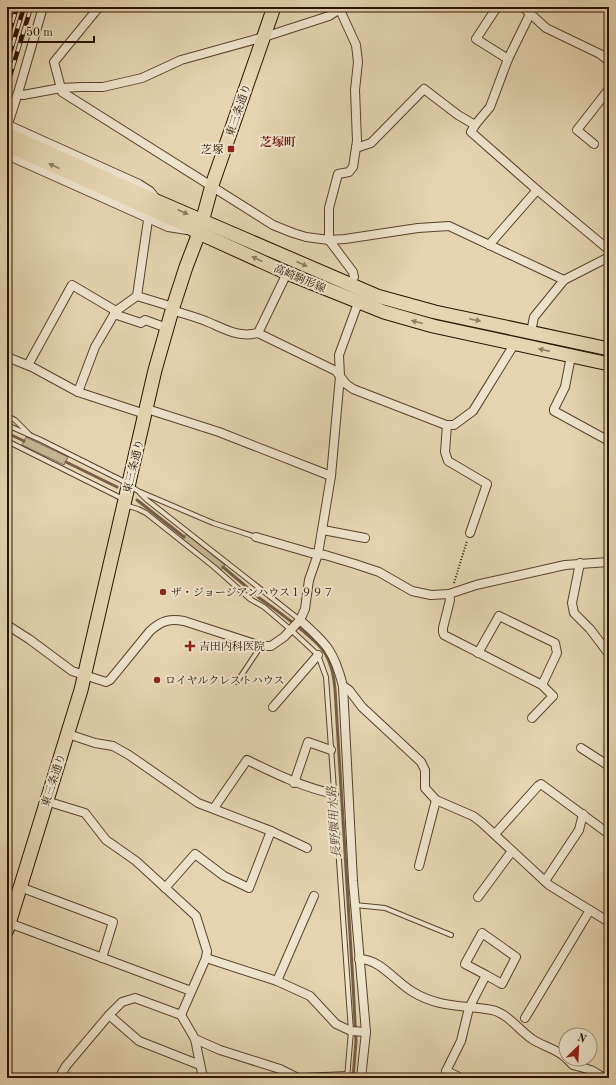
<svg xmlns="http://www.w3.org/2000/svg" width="616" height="1085" viewBox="0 0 616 1085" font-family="'Old Standard TT','Noto Serif JP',serif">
  <rect width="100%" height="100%" fill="#e4d5b0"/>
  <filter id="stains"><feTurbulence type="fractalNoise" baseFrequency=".005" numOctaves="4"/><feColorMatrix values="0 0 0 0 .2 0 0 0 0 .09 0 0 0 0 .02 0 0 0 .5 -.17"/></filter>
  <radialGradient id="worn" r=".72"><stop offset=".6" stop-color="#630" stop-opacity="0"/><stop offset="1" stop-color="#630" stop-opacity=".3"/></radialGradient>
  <g fill="#c4b492" stroke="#776249">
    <polygon points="26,437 68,457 64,465 22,445"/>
    <polygon points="186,534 225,565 221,570 182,539"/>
  </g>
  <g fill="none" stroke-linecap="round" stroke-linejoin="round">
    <g stroke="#745e46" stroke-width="3">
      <polyline points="7,433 24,441"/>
      <polyline points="66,462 117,487"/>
      <polyline points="137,500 184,537"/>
      <polyline points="223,567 255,594"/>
      <path d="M 258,597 C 275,609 315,637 325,653 C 332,665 334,676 335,689 L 353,983 L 356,1041 L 353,1078"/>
    </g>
    <g stroke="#58422c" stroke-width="6">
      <g id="service">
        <polyline points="7,416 15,420 29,434"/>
        <polyline points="7,425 41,440 121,480 138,491 213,523 256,537"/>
        <polyline points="7,441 123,499"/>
        <polyline points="140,493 147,500 300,620"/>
        <polyline points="125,505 138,509 146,513 214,567 250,599 264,607 291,630 318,655 326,677 351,1031 347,1078"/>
        <polyline points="237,682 261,646"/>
        <polyline points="355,905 385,908 451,935"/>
      </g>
    </g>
    <g stroke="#58422c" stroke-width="10">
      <g id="minor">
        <polyline points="99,7 54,62 62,92 273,225 293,233 306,237 329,240 345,239 418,228 449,226 564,280"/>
        <polyline points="497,7 476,39 508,59"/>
        <polyline points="523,7 546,28 600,54 609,61"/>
        <polyline points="340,10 356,45 358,62 355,90 357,141 353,167 349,172 338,174 329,208 329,240 353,272 354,277 350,285"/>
        <polyline points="530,14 508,59 490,107 475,125 471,132 537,190 609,250"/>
        <polyline points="18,93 23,95 61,88 81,87 103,87 142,78 181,60 264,37 329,16 343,7"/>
        <polyline points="8,125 139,184 150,191 157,200"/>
        <polyline points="7,127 18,93 43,7"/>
        <polyline points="594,144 577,130 609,89"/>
        <polyline points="356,148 371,143 424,89 458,115 475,125"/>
        <polyline points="7,155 168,227 187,230"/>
        <polyline points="489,245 537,190"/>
        <polyline points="137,296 173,307"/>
        <path d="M 172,310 C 184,314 196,317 208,322 C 225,329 238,338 258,333 L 336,371 L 346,384 L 353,389 L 446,425 L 454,425 L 473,411 L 515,343"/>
        <polyline points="114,314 141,323 145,320 167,328"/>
        <polyline points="531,332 534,317 564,280 609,257"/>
        <polyline points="258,333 287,273"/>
        <polyline points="571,356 565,387 554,409 554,411 609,441"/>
        <polyline points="7,357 32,367 78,392 145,414"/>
        <polyline points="28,365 72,285 116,311"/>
        <polyline points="78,392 95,347 116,311 137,296 149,213"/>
        <polyline points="147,409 219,432 331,476"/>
        <polyline points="447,425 445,452 448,461 487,484 470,533"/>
        <polyline points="323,530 365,538"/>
        <polyline points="256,537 311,553 325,555 355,564 379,572 412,591 431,595 449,594 476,585 565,565 609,562"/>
        <polyline points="580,563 572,603 574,613 590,629 609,654"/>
        <polyline points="449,594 450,600 443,628 443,632 444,635 542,685 553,696 532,718"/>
        <path d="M 300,620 C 327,644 334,651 343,686 L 353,881 L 366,1032 L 361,1078"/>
        <path d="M 7,625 L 29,639 L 72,671 L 106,682 L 110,680 L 150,631 C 161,621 170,618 184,621 L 261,646 L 271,646 L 284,637 L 300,620 L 305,609 L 309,580 L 318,554 L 331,476 L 340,376 L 339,355 L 358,303"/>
        <polyline points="478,653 499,616 555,643 557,653 542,685"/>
        <polyline points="343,686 349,690 362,707 421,762 425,770 425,788 436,800 473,816 481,822 549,885 609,922"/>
        <polyline points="273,707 318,655"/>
        <polyline points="68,734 95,743 113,746 129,755 198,803 271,831 307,848"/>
        <polyline points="581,748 609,766"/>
        <polyline points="294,783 308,742 331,750"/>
        <polyline points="46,801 85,813 106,840 136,861 196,916 207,951 206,958 181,1015"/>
        <path d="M 214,808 L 247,760 C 276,774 302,787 334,794"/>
        <polyline points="495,834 538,786 541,784 609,834"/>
        <polyline points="419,866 436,800"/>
        <polyline points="545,881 579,830 583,814"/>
        <polyline points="20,887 113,922 102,958"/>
        <polyline points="165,888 195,854 224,876 249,888 271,831"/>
        <polyline points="478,897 512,851"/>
        <polyline points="9,923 191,991"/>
        <polyline points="206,958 277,981 310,996 336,1024 351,1031 366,1032"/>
        <path d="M 359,959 C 381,959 395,982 413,992 C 439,1008 464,1005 492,1010 C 507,1013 520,1031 532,1039 C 542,1046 557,1049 566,1058"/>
        <polyline points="277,981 314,896"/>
        <polyline points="109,1015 139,1041 200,1065"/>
        <polyline points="525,1018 590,910"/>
        <polyline points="195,1039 220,1050 280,1069 298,1078"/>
        <polyline points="567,1059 573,1065 591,1070 604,1078"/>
        <polyline points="457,1076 446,1071 461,1041 469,1008 486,975 465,964 482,933 516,957 502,984 486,975"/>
        <polyline points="59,1078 66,1066 109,1015 122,1002 135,998 181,1015 195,1039 203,1078"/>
        <polyline points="301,1078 347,1076"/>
        <polyline points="606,1078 609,1073"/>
      </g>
    </g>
    <g stroke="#2a1100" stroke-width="15">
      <g id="primary">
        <polyline points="7,134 138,193 377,296 435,312 609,349"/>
        <polyline points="7,145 177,221 199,233 287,273 384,312 433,326 609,364"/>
        <polyline points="7,930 81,690 155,370 173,307 186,267 199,233 212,185 274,7"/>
      </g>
    </g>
    <polyline stroke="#2a1100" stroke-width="2" stroke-dasharray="1 2" stroke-linecap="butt" points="454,583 467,541"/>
    <use href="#service" stroke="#ede4cc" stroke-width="4"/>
    <use href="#minor" stroke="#ede4cc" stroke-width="8"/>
    <use href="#primary" stroke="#e4d5b0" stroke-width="13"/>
    <g stroke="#2a1100" stroke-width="4.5">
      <g id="rail">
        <polyline points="7,40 17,7"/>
        <polyline points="7,63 24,7"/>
        <polyline points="7,86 31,7"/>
      </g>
    </g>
    <use href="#rail" stroke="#ede4cc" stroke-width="3" stroke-dasharray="9" stroke-linecap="butt"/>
  </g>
  <defs><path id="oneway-solid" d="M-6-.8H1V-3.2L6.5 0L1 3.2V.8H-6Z"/></defs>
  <g fill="#907d61">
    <use href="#oneway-solid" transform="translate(54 166) rotate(-156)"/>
    <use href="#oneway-solid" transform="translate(183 212) rotate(24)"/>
    <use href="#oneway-solid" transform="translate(257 259) rotate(-156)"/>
    <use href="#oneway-solid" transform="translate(302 264) rotate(24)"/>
    <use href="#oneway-solid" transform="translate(475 320) rotate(12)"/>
    <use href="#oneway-solid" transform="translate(417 322) rotate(-165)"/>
    <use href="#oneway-solid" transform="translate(544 350) rotate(-167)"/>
  </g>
  <g fill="#8f2418" stroke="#ede4cc" stroke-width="1.5">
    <rect x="227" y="145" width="8" height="8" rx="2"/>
    <circle cx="163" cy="592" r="4"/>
    <path d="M188 640h4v4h4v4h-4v4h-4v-4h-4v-4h4z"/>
    <circle cx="157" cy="680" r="4"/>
  </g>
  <g text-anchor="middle" stroke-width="4" stroke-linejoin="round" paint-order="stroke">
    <g font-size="11" fill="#2a1100" stroke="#ede4cc">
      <text transform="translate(238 110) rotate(-71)" y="4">東三条通り</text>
      <text transform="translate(300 278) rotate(23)" y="4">高崎駒形線</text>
      <text transform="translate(133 466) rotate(-76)" y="4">東三条通り</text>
      <text transform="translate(53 780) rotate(-72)" y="4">東三条通り</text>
    </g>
    <g font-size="11" fill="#2a1100" stroke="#ede4cc" text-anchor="start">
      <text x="223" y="153" text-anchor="end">芝塚</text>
      <text x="171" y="596">ザ・ジョージアンハウス１９９７</text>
      <text x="199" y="650">吉田内科医院</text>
      <text x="165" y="684">ロイヤルクレストハウス</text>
    </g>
    <g font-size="12" font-weight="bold" fill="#7a1f14" stroke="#ede4cc">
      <text x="278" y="146">芝塚町</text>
    </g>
    <g font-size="12" font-style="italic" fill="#5b452e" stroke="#ede4cc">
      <text transform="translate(334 822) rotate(-94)" y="4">長野堰用水路</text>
    </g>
  </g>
  <rect width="616" height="1085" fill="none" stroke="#e4d5b0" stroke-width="24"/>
  <rect x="8" y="8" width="600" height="1069" fill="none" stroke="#2a1100" stroke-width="2"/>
  <rect x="12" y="12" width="592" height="1061" fill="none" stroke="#2a1100"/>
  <g transform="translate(578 1047) rotate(24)"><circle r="19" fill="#ede4cc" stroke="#9f907a"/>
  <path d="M0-3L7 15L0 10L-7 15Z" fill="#8f2418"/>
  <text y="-6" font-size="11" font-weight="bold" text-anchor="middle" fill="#2a1100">N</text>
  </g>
  <path d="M20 36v6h74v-6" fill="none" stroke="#2a1100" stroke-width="2"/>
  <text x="26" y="36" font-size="12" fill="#2a1100" stroke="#ede4cc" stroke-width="3" paint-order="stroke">50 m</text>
  <rect width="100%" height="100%" filter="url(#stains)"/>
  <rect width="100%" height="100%" fill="url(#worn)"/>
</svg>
